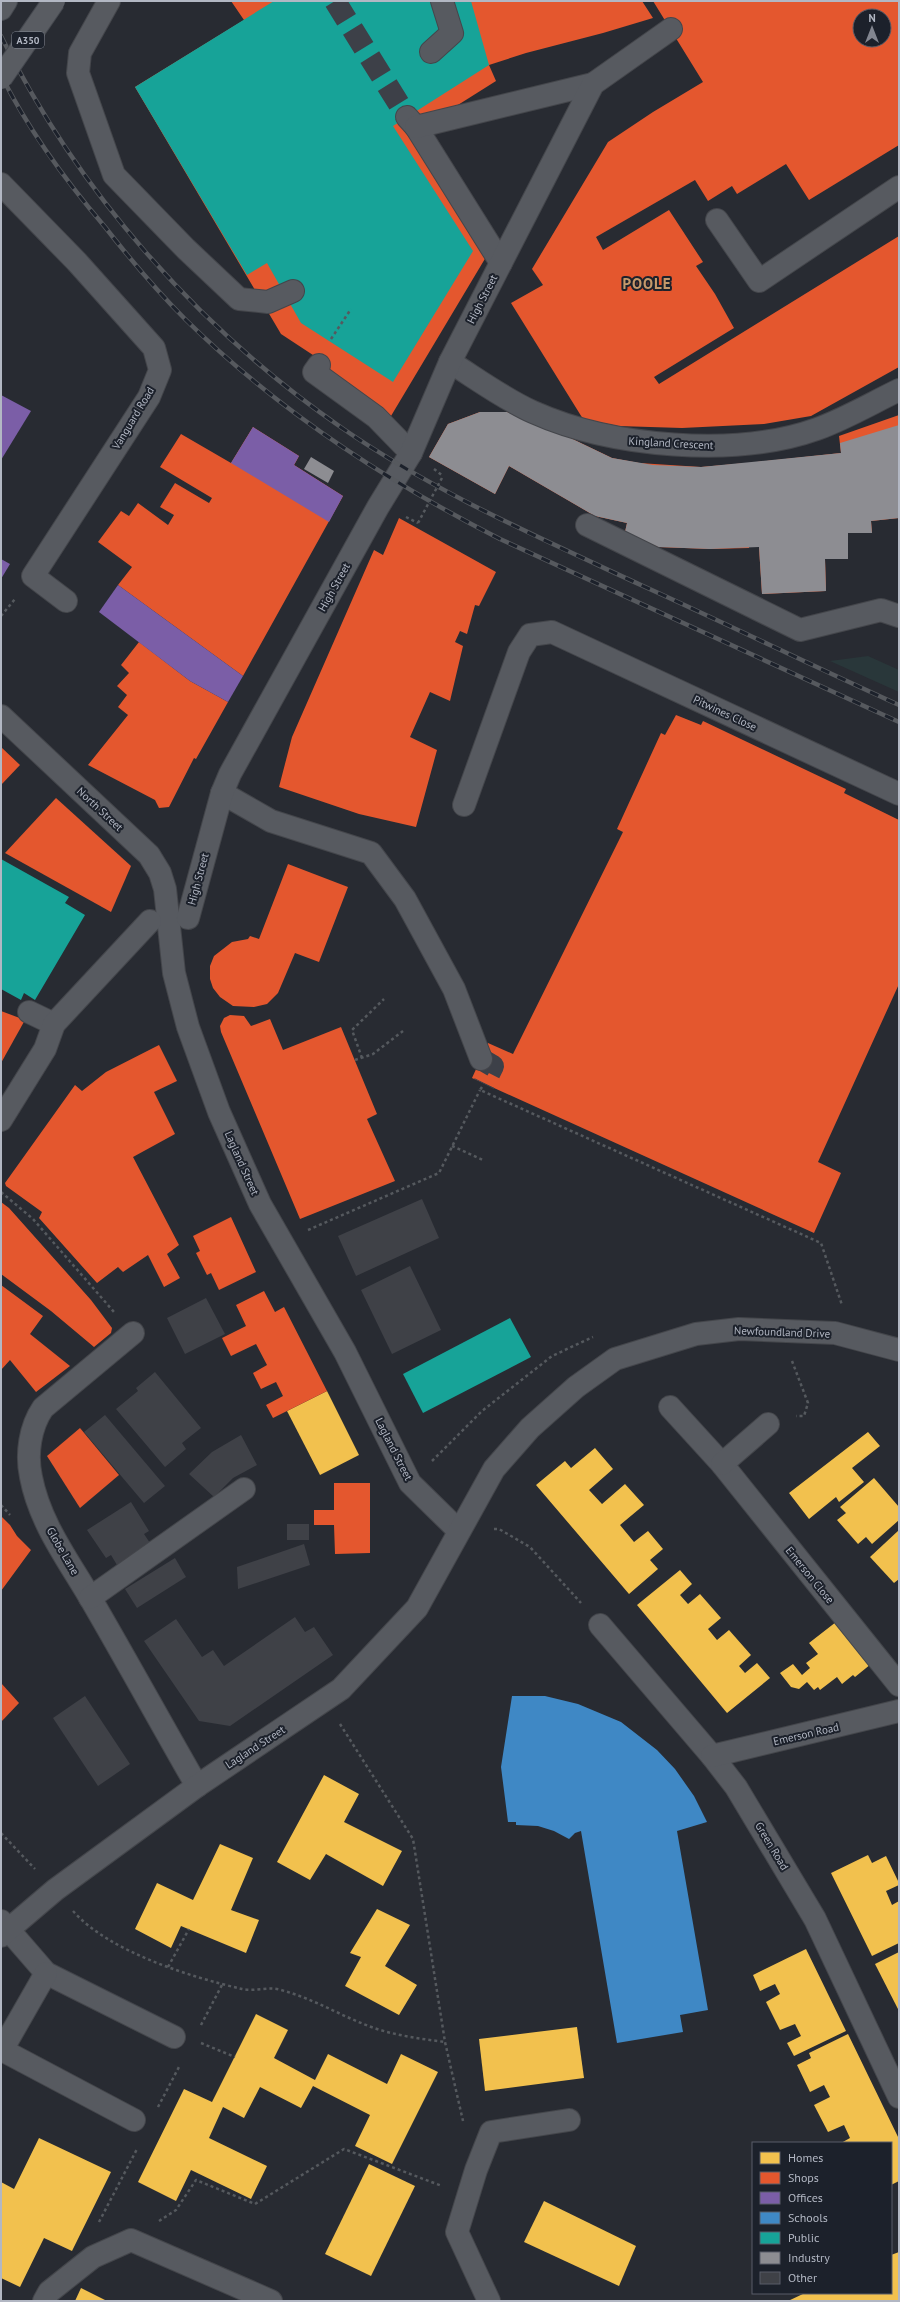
<svg xmlns="http://www.w3.org/2000/svg" width="900" height="2302" viewBox="0 0 900 2302" font-family="'PT Sans',sans-serif">
  <rect width="100%" height="100%" fill="#282b32"/>
  <polygon fill="#29373a" points="868,656 899,670 899,692 830,661"/>
  <g fill="#f2c14e">
    <polygon points="327,1391 359,1455 320,1475 287,1411"/>
    <polygon points="868,1432 880,1446 852,1468 864,1482 839,1502 836,1497 809,1519 789,1493"/>
    <polygon points="595,1448 613,1469 589,1490 602,1504 625,1484 644,1505 620,1525 634,1542 648,1531 663,1549 650,1560 658,1569 629,1594 536,1485 565,1461 571,1468"/>
    <polygon points="874,1478 899,1507 899,1520 872,1544 866,1537 858,1544 837,1520 846,1513 840,1507"/>
    <polygon points="899,1530 899,1579 894,1583 870,1557"/>
    <polygon points="680,1570 692,1584 680,1595 688,1604 700,1594 721,1618 708,1629 717,1640 729,1630 751,1655 739,1666 745,1673 757,1663 770,1678 727,1713 637,1605"/>
    <polygon points="836,1622 871,1664 855,1677 853,1675 842,1684 837,1677 820,1690 818,1687 814,1690 807,1682 799,1689 791,1687 780,1673 793,1664 802,1675 810,1668 806,1663 818,1654 809,1643"/>
    <polygon points="324,1775 359,1794 344,1822 402,1851 383,1886 326,1854 310,1880 277,1862"/>
    <polygon points="220,1844 253,1858 231,1910 259,1920 246,1953 181,1926 171,1948 135,1929 157,1883 193,1900"/>
    <polygon points="868,1855 872,1863 886,1856 899,1883 899,1885 886,1891 892,1905 899,1901 899,1943 872,1956 831,1873"/>
    <polygon points="377,1909 410,1925 385,1966 417,1985 399,2015 345,1986 361,1957 350,1953"/>
    <polygon points="806,1949 846,2031 794,2056 787,2043 801,2036 795,2024 780,2030 766,2002 780,1994 775,1984 760,1991 753,1975"/>
    <polygon points="899,1952 899,2011 875,1964"/>
    <polygon points="256,2014 288,2030 274,2058 315,2080 328,2054 387,2084 401,2054 438,2072 392,2164 355,2146 370,2115 313,2086 301,2108 260,2087 244,2118 223,2107 209,2138 267,2166 251,2199 191,2170 176,2201 138,2182 184,2089 212,2102"/>
    <polygon points="577,2027 584,2078 485,2091 479,2039"/>
    <polygon points="848,2034 899,2139 899,2181 891,2185 891,2143 841,2143 850,2138 844,2125 828,2132 814,2105 830,2097 824,2085 810,2092 797,2065 811,2058 809,2053"/>
    <polygon points="39,2138 111,2172 72,2251 44,2238 20,2287 1,2278 1,2182 14,2189"/>
    <polygon points="369,2164 415,2186 371,2276 325,2254"/>
    <polygon points="544,2201 636,2246 619,2286 524,2242"/>
    <polygon points="899,2252 899,2301 788,2301 805,2293 891,2293 891,2255"/>
    <polygon points="81,2288 107,2301 75,2301"/>
  </g>
  <g fill="#e4572e" fill-rule="evenodd">
    <polygon points="231,1 642,1 653,18 603,33 526,53 489,65 496,81 415,132 489,252 391,416 323,372 316,357 281,334 135,87 244,20"/>
    <path d="M 653,1 L 899,1 L 899,145 L 809,200 L 786,164 L 737,194 L 732,186 L 708,201 L 695,180 L 596,237 L 603,250 L 669,210 L 703,262 L 696,266 L 715,294 L 734,328 L 654,377 L 659,384 L 899,236 L 899,367 L 811,416 L 764,424 L 682,428 L 618,426 L 583,419 L 511,303 L 543,285 L 532,269 L 608,142 L 653,112 L 703,82 ZM 860,16 L 884,16 L 884,40 L 860,40 Z"/>
    <polygon points="1,399 25,412 1,454"/>
    <polygon points="480,412 507,412 539,423 612,458 639,463 701,467 747,463 749,548 710,549 658,547 625,532 627,523 595,516 509,466 495,494 429,457 448,424"/>
    <polygon points="899,415 899,518 871,521 872,533 848,533 848,559 825,559 826,591 762,594 759,547 757,462 841,453 839,436"/>
    <polygon points="253,427 299,456 294,465 343,496 243,676 118,585 132,567 98,542 121,511 129,516 138,503 168,525 174,515 160,507 175,483 209,503 212,498 160,467 181,434 231,463"/>
    <polygon points="399,518 496,572 479,606 475,605 467,634 460,631 455,642 463,646 450,701 430,692 410,737 437,750 416,827 359,814 279,787 292,737 374,550 383,555"/>
    <polygon points="139,642 190,681 228,702 196,759 194,758 169,807 159,808 155,800 88,765 128,715 118,707 127,695 117,686 129,673 121,665"/>
    <polygon points="676,715 701,725 703,721 846,789 844,793 899,820 899,984 818,1162 841,1173 814,1233 472,1078 488,1043 513,1054 623,832 617,829 661,733 665,735"/>
    <polygon points="1,747 20,765 1,785"/>
    <polygon points="56,798 131,866 111,912 5,853"/>
    <polygon points="288,864 348,887 319,962 295,953 278,993 267,1004 254,1007 233,1006 220,997 213,988 210,979 210,966 214,956 232,942 248,939 250,936 259,939"/>
    <polygon points="1,1011 25,1020 1,1063"/>
    <polygon points="230,1015 244,1016 251,1026 270,1019 283,1050 341,1027 377,1114 367,1119 395,1181 300,1219 221,1032 220,1026 224,1018"/>
    <polygon points="159,1045 177,1081 154,1092 175,1134 133,1157 179,1245 167,1254 180,1278 164,1287 148,1255 123,1272 118,1267 97,1283 39,1218 42,1212 6,1186 5,1183 75,1085 82,1091 106,1072"/>
    <polygon points="1,1202 9,1208 91,1300 112,1328 111,1333 94,1347 51,1311 1,1274"/>
    <polygon points="231,1217 256,1272 219,1290 211,1273 207,1275 196,1253 200,1251 193,1236"/>
    <polygon points="1,1285 43,1316 30,1334 70,1366 36,1392 10,1360 1,1370"/>
    <polygon points="264,1291 275,1312 284,1307 327,1391 273,1418 266,1405 283,1396 276,1382 261,1389 253,1373 267,1365 256,1344 231,1356 222,1338 246,1326 236,1305"/>
    <polygon points="80,1428 119,1475 80,1508 47,1456"/>
    <polygon points="334,1483 370,1483 370,1553 335,1554 334,1525 314,1525 314,1510 334,1510"/>
    <polygon points="1,1516 10,1525 17,1536 31,1550 1,1591"/>
    <polygon points="1,1683 19,1703 1,1722"/>
  </g>
  <g fill="#7b5ea7">
    <polygon points="1,395 31,411 1,460"/>
    <polygon points="253,427 299,456 294,465 343,496 329,522 231,463"/>
    <polygon points="1,559 10,564 1,579"/>
    <polygon points="118,585 243,676 228,702 190,681 99,612"/>
  </g>
  <polygon fill="#3f88c5" points="512,1696 545,1696 578,1704 621,1722 657,1750 675,1769 694,1796 707,1822 677,1831 708,2010 680,2015 683,2032 617,2043 581,1831 575,1833 569,1839 554,1831 538,1826 516,1825 516,1822 508,1822 501,1767"/>
  <g fill="#17a398">
    <polygon points="274,1 471,1 489,65 393,126 473,251 393,382 301,323 267,263 247,275 135,87"/>
    <polygon points="1,859 69,897 65,903 85,915 35,1000 24,993 21,1000 1,989"/>
    <polygon points="510,1318 531,1357 423,1413 403,1374"/>
  </g>
  <g fill="#8d8d92">
    <polygon points="480,412 507,412 539,423 612,458 653,465 701,467 841,453 840,443 899,425 899,518 871,521 872,533 848,533 848,559 825,559 826,591 762,594 759,547 710,549 658,547 625,532 627,523 595,516 509,466 495,494 429,457 448,424"/>
    <polygon points="311,457 334,471 328,483 304,469"/>
  </g>
  <g fill="#3f4147">
    <polygon points="422,1199 439,1238 356,1276 338,1236"/>
    <polygon points="410,1266 441,1330 392,1354 361,1290"/>
    <polygon points="206,1298 225,1334 185,1354 167,1318"/>
    <polygon points="155,1372 201,1428 182,1443 186,1449 165,1467 116,1409 138,1391 136,1388"/>
    <polygon points="105,1415 165,1486 144,1503 84,1432"/>
    <polygon points="241,1435 257,1465 233,1478 214,1497 189,1474 212,1452"/>
    <polygon points="131,1502 149,1531 144,1534 150,1543 117,1565 111,1555 106,1558 87,1530"/>
    <rect x="287" y="1524" width="22" height="16"/>
    <polygon points="304,1544 310,1565 238,1589 237,1567"/>
    <polygon points="175,1558 186,1577 137,1608 125,1589"/>
    <polygon points="295,1617 305,1632 314,1627 333,1655 230,1726 199,1721 144,1641 176,1619 202,1657 213,1650 224,1666"/>
    <polygon points="85,1696 130,1764 98,1786 53,1718"/>
  </g>
  <g fill="none" stroke-linecap="round" stroke-linejoin="round">
    <g stroke="#3d4048" stroke-width="22" stroke-dasharray="22 11" stroke-linecap="butt">
      <polyline points="335,1 407,117"/>
      <polyline points="481,1059 493,1066 484,1084"/>
    </g>
    <g stroke="#44464b" stroke-width="24">
      <g id="minor">
        <polyline points="109,1 80,53 78,73 114,175 186,249 239,299 268,302 293,291"/>
        <polyline points="431,52 452,33 442,1"/>
        <polyline points="407,117 416,127 501,263"/>
        <polyline points="416,127 593,84"/>
        <polyline points="1,184 77,262 154,348 160,370 149,397 33,576 66,601"/>
        <polyline points="717,220 759,281 899,187"/>
        <path d="M 450,362 C 477,379 504,399 533,412 C 611,447 736,458 817,429 C 845,419 872,403 899,390"/>
        <polyline points="319,365 314,372 376,417 411,453"/>
        <polyline points="587,525 800,630 881,610 899,616"/>
        <polyline points="1,716 149,855 160,873 165,889 174,973 188,1027 219,1112 260,1204 345,1352 410,1483 458,1530"/>
        <polyline points="222,793 271,821 371,853 405,899 454,989 481,1059"/>
        <polyline points="464,805 519,652 530,635 552,632 899,794"/>
        <polyline points="188,918 222,793 230,774 378,507 411,453 450,362 593,84 671,29"/>
        <polyline points="29,1012 54,1024"/>
        <polyline points="1,1120 45,1049 54,1024 150,921"/>
        <path d="M 133,1333 L 43,1408 C 30,1427 26,1454 31,1477 C 40,1524 69,1561 92,1601 C 128,1663 162,1725 197,1786"/>
        <polyline points="670,1407 722,1464 899,1685"/>
        <polyline points="722,1464 768,1424"/>
        <polyline points="90,1598 244,1489"/>
        <polyline points="600,1625 712,1756 736,1787 815,1919 899,2097"/>
        <polyline points="712,1756 899,1711"/>
        <polyline points="1,1921 46,1973 174,2037"/>
        <polyline points="1,1936 55,1890 197,1786 341,1689 417,1608 494,1469 530,1428 576,1387 615,1359 696,1334 739,1329 835,1333 899,1350"/>
        <polyline points="46,1973 2,2050 134,2120"/>
        <polyline points="44,2301 49,2292 93,2257 131,2240 271,2301"/>
        <polyline points="489,2301 457,2232 476,2170 491,2132 569,2120"/>
      </g>
    </g>
    <g stroke="#45484f" stroke-width="24">
      <polyline id="major" points="1,9 6,1"/>
    </g>
    <g stroke="#55595e" stroke-width="2.5" stroke-dasharray="3 3" stroke-linecap="butt">
      <polyline points="331,339 351,309"/>
      <polyline points="434,469 443,476"/>
      <polyline points="406,517 418,523"/>
      <polyline points="1,616 15,599"/>
      <polyline points="362,1058 352,1030 384,999"/>
      <polyline points="355,1060 373,1054 403,1031"/>
      <polyline points="482,1087 480,1090 821,1243 842,1305"/>
      <polyline points="452,1146 483,1160"/>
      <polyline points="1,1192 33,1219 114,1312"/>
      <polyline points="308,1230 439,1173 480,1090"/>
      <polyline points="792,1361 808,1403 804,1416 796,1416"/>
      <polyline points="432,1461 482,1411 552,1356 593,1337"/>
      <polyline points="1,1505 10,1515"/>
      <polyline points="494,1529 499,1529 530,1547 581,1603"/>
      <polyline points="340,1724 413,1839 445,2042 463,2121"/>
      <polyline points="1,1833 35,1869"/>
      <path d="M 73,1911 C 109,1952 191,1977 242,1989 C 255,1992 269,1986 281,1990 C 315,1999 344,2018 377,2029 C 399,2036 422,2039 445,2042"/>
      <polyline points="168,1967 189,1929"/>
      <polyline points="201,2025 223,1983"/>
      <polyline points="201,2043 235,2057"/>
      <polyline points="158,2107 180,2065"/>
      <polyline points="159,2221 176,2210 196,2180 255,2204 344,2149 442,2186"/>
      <polyline points="99,2222 137,2149"/>
    </g>
    <use href="#minor" stroke="#575a60" stroke-width="22"/>
    <use href="#major" stroke="#595c62" stroke-width="22"/>
    <g stroke="#56595e" stroke-width="4.5">
      <g id="rail">
        <path d="M 1,36 C 78,192 199,329 342,428 C 436,493 540,538 643,586 C 729,625 813,666 899,705"/>
        <path d="M 1,75 C 29,131 65,180 105,227 C 130,259 156,290 185,319 C 276,409 386,481 500,539 L 899,722"/>
      </g>
    </g>
    <use href="#rail" stroke="#1c212b" stroke-width="3" stroke-dasharray="9" stroke-linecap="butt"/>
    <g stroke="#45484f" stroke-width="24" stroke-linecap="butt">
      <polyline id="major-bridge" points="1,78 54,1"/>
    </g>
    <polyline stroke="#55595e" stroke-width="2.5" stroke-dasharray="3 3" stroke-linecap="butt" points="418,523 443,476"/>
    <use href="#major-bridge" stroke="#595c62" stroke-width="22"/>
  </g>
  <g text-anchor="middle" stroke-width="4" stroke-linejoin="round" paint-order="stroke">
    <rect fill="#1c212b" stroke="#858a95" stroke-width="1" x="12" y="32" width="32" height="16" rx="3"/>
    <g font-size="10" font-weight="bold" fill="#b2b7c3">
      <text x="28" y="44">A350</text>
    </g>
    <g font-size="11" fill="#b2b7c3" stroke="#1c212b">
      <text transform="translate(482 299) rotate(-63)" y="4">High Street</text>
      <text transform="translate(133 418) rotate(-59)" y="4">Vanguard Road</text>
      <text transform="translate(671 443) rotate(3)" y="4">Kingland Crescent</text>
      <text transform="translate(334 587) rotate(-61)" y="4">High Street</text>
      <text transform="translate(725 713) rotate(25)" y="4">Pitwines Close</text>
      <text transform="translate(100 809) rotate(43)" y="4">North Street</text>
      <text transform="translate(198 879) rotate(-75)" y="4">High Street</text>
      <text transform="translate(242 1163) rotate(66)" y="4">Lagland Street</text>
      <text transform="translate(782 1332) rotate(2)" y="4">Newfoundland Drive</text>
      <text transform="translate(394 1449) rotate(63)" y="4">Lagland Street</text>
      <text transform="translate(63 1551) rotate(60)" y="4">Globe Lane</text>
      <text transform="translate(810 1575) rotate(51)" y="4">Emerson Close</text>
      <text transform="translate(806 1734) rotate(-13)" y="4">Emerson Road</text>
      <text transform="translate(255 1747) rotate(-33)" y="4">Lagland Street</text>
      <text transform="translate(772 1846) rotate(59)" y="4">Green Road</text>
    </g>
    <g font-size="15" font-weight="bold" letter-spacing="1" fill="#c5996a" stroke="#1c212b">
      <text x="647" y="289">POOLE</text>
    </g>
  </g>
  <rect width="900" height="2302" fill="none" stroke="#b2b7c3" stroke-width="4"/>
  <rect x="752" y="2142" width="140" height="152" fill="#1c212b" stroke="#585d68"/>
  <rect x="760" y="2152" width="20" height="12" fill="#f2c14e" stroke="#585d68"/>
  <text x="788" y="2162" font-size="12" fill="#b2b7c3">Homes</text>
  <rect x="760" y="2172" width="20" height="12" fill="#e4572e" stroke="#585d68"/>
  <text x="788" y="2182" font-size="12" fill="#b2b7c3">Shops</text>
  <rect x="760" y="2192" width="20" height="12" fill="#7b5ea7" stroke="#585d68"/>
  <text x="788" y="2202" font-size="12" fill="#b2b7c3">Offices</text>
  <rect x="760" y="2212" width="20" height="12" fill="#3f88c5" stroke="#585d68"/>
  <text x="788" y="2222" font-size="12" fill="#b2b7c3">Schools</text>
  <rect x="760" y="2232" width="20" height="12" fill="#17a398" stroke="#585d68"/>
  <text x="788" y="2242" font-size="12" fill="#b2b7c3">Public</text>
  <rect x="760" y="2252" width="20" height="12" fill="#8d8d92" stroke="#585d68"/>
  <text x="788" y="2262" font-size="12" fill="#b2b7c3">Industry</text>
  <rect x="760" y="2272" width="20" height="12" fill="#3f4147" stroke="#585d68"/>
  <text x="788" y="2282" font-size="12" fill="#b2b7c3">Other</text>
  <g transform="translate(872 28)"><circle r="19" fill="#1c212b" stroke="#585d68"/>
  <path d="M0-3L7 15L0 10L-7 15Z" fill="#828690"/>
  <text y="-6" font-size="11" font-weight="bold" text-anchor="middle" fill="#b2b7c3">N</text>
  </g>
</svg>
